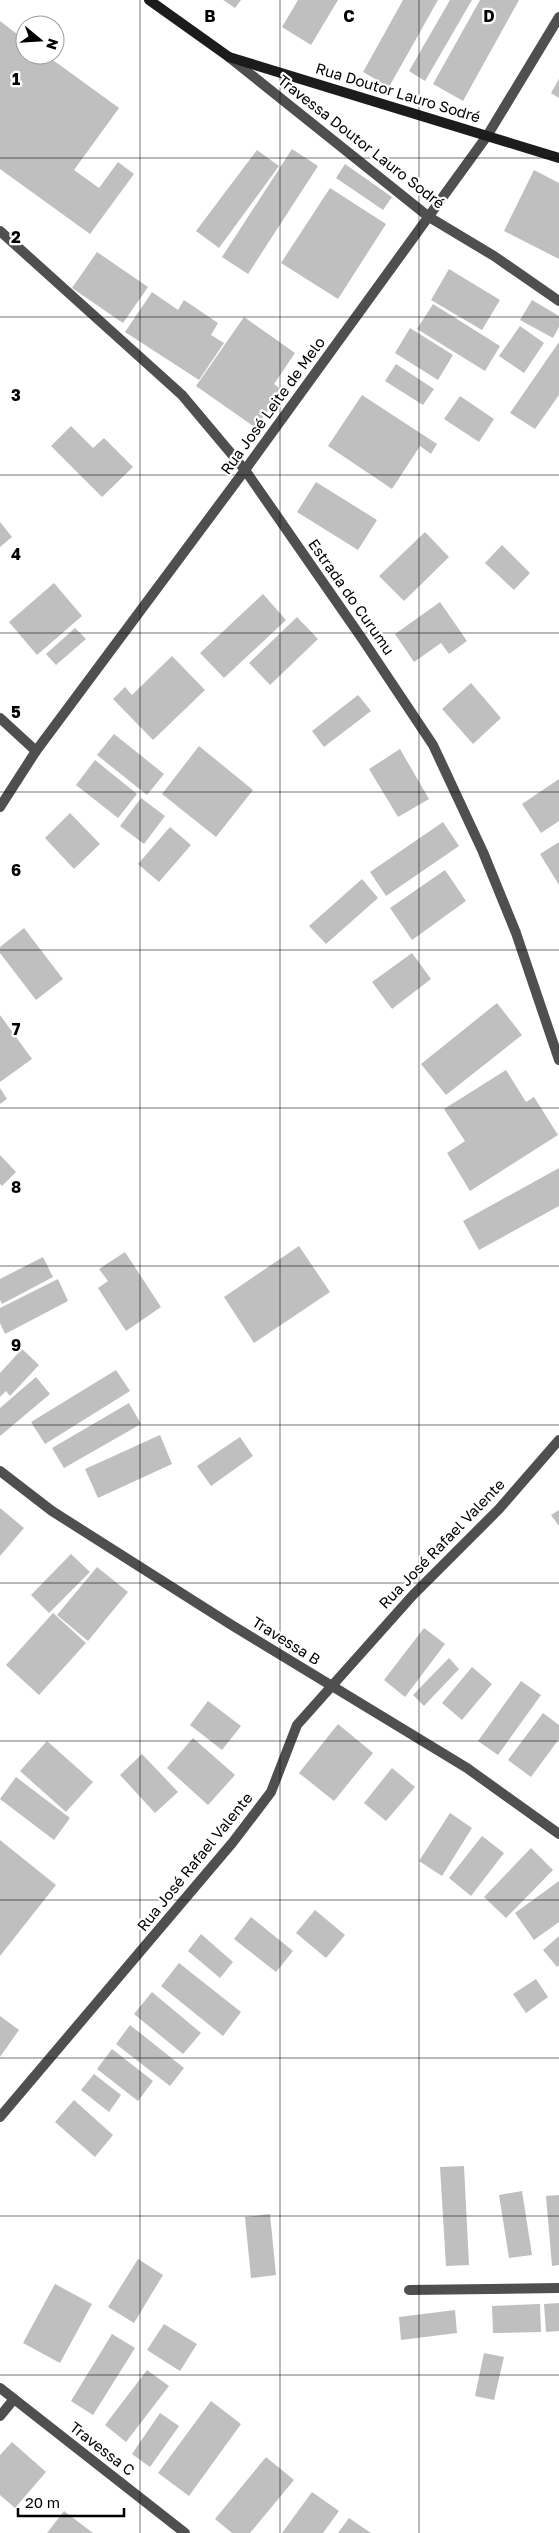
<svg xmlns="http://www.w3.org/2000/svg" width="559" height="2533" viewBox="0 0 559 2533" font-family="'Golos Text',sans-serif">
  <rect width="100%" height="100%" fill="#fff"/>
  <g fill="#bfbfbf">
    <polygon points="223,0 241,0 235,8"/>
    <polygon points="298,0 338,0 311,45 282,27"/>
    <polygon points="403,0 438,0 389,87 363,72"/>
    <polygon points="450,0 472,0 425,81 409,71"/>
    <polygon points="480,0 519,0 463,101 433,84"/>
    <polygon points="0,21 25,40 25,55 46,55 119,108 74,170 99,188 118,162 134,174 90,234 0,169"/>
    <polygon points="559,79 559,98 551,93"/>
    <polygon points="292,149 318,166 248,274 222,257"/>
    <polygon points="257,150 279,166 219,248 196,231"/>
    <polygon points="345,164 392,197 383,210 336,178"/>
    <polygon points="534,170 559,183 559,259 504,231"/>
    <polygon points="330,188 386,224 338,299 281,263"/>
    <polygon points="97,252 148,287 123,323 72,288"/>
    <polygon points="449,269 500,300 482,330 431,300"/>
    <polygon points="152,292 178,310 184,300 218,323 211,335 224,343 199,380 125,332"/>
    <polygon points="532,300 559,316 559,327 553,338 520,320"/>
    <polygon points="433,304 500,346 485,371 417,329"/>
    <polygon points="244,317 295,353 274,384 282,390 256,428 196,386"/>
    <polygon points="520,326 544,343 524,373 499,356"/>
    <polygon points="410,328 453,355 438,380 395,353"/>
    <polygon points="559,342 559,395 535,429 510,413"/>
    <polygon points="396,364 434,389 423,405 385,381"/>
    <polygon points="362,395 437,444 431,454 420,446 392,489 328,446"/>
    <polygon points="460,396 494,419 479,442 444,419"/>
    <polygon points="71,426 93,448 104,438 133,467 102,497 51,446"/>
    <polygon points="316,482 377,520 358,550 297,512"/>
    <polygon points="0,522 12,537 0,547"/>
    <polygon points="425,532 449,557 404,601 379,576"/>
    <polygon points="502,545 530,573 514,590 485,563"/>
    <polygon points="54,583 82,616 37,655 9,622"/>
    <polygon points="263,594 286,620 224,678 200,653"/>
    <polygon points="440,602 467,641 449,654 441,643 414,662 395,634"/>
    <polygon points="297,617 318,639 270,685 249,663"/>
    <polygon points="75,628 86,639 56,665 46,654"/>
    <polygon points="172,656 205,690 153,740 113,699 125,687 132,695"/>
    <polygon points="471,683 501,718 473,744 442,709"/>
    <polygon points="358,695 371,711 324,747 312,731"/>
    <polygon points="114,734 164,774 147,795 97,755"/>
    <polygon points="199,746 253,790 216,837 162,794"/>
    <polygon points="400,749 429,799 398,817 369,769"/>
    <polygon points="95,760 137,794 118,818 76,785"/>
    <polygon points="559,779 559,821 541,833 522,804"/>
    <polygon points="141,798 165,816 144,844 120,826"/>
    <polygon points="70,813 100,844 74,869 45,838"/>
    <polygon points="443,822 459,846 386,896 370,872"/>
    <polygon points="170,827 191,845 159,882 138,864"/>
    <polygon points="559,842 559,885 540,854"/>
    <polygon points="445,870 466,901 412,940 390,908"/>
    <polygon points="362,879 378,898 326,944 309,926"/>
    <polygon points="24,928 63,979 36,1000 0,953 0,947"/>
    <polygon points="412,953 431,979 392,1009 372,982"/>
    <polygon points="497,1003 522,1035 446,1095 421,1064"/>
    <polygon points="0,1015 32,1059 0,1082"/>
    <polygon points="506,1070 526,1102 534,1097 558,1135 470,1191 447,1153 465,1141 444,1109"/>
    <polygon points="0,1088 7,1099 0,1104"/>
    <polygon points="0,1155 16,1172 2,1186 0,1184"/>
    <polygon points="559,1168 559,1206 479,1250 463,1221"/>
    <polygon points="299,1246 330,1292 254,1343 224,1297"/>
    <polygon points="125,1252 161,1307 126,1331 98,1288 108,1281 99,1269"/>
    <polygon points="43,1257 53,1277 2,1304 0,1300 0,1279"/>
    <polygon points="58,1279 68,1301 5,1334 0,1323 0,1308"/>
    <polygon points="22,1349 39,1365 10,1396 6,1391 0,1397 0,1373"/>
    <polygon points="116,1370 130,1391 45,1444 31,1422"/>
    <polygon points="36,1377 50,1394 0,1436 0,1408"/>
    <polygon points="129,1403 141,1424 64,1468 52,1448"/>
    <polygon points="160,1435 172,1464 98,1498 85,1469"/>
    <polygon points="240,1437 253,1456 211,1486 197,1466"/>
    <polygon points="0,1508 24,1528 0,1556"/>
    <polygon points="559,1510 559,1526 551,1515"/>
    <polygon points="71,1554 90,1572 49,1613 31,1595"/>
    <polygon points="97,1567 128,1592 88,1641 57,1615"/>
    <polygon points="53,1613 86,1643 39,1695 6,1665"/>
    <polygon points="424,1628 445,1644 405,1697 384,1680"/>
    <polygon points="449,1658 459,1669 424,1706 413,1695"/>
    <polygon points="472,1667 492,1684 462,1720 442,1703"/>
    <polygon points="521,1681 541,1695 498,1755 478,1741"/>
    <polygon points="208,1701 241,1726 222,1750 190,1725"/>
    <polygon points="543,1713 559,1725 559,1739 531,1777 508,1760"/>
    <polygon points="338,1724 373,1753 334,1801 299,1773"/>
    <polygon points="193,1738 235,1775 208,1805 167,1768"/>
    <polygon points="47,1741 93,1782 66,1812 20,1771"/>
    <polygon points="142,1754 178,1792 155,1813 120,1775"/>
    <polygon points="392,1768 415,1787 386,1821 364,1803"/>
    <polygon points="16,1777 70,1818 54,1840 0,1799"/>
    <polygon points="450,1813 472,1828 442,1876 419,1861"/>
    <polygon points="482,1836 504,1853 471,1896 449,1878"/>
    <polygon points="0,1840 56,1885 0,1956"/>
    <polygon points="531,1848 553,1870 506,1918 484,1897"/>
    <polygon points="559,1881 559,1922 534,1940 515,1913"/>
    <polygon points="315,1910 345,1935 326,1958 296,1933"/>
    <polygon points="251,1917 293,1951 276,1972 234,1939"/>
    <polygon points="201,1934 233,1962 220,1978 188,1951"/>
    <polygon points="559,1936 559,1965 557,1967 543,1950"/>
    <polygon points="179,1963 241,2012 223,2036 161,1986"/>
    <polygon points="536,1979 548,1997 526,2013 513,1994"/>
    <polygon points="152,1992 201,2033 183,2054 134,2014"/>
    <polygon points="0,2016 19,2030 0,2057"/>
    <polygon points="130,2025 184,2068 170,2086 116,2044"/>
    <polygon points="112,2049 153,2081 138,2101 97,2069"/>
    <polygon points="94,2074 121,2095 109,2112 81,2090"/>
    <polygon points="74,2100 113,2135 95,2157 55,2122"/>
    <polygon points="464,2166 469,2265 446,2266 440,2167"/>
    <polygon points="522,2191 532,2255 509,2258 499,2195"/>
    <polygon points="559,2195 559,2265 552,2266 546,2196"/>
    <polygon points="270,2214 276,2275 251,2278 245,2217"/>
    <polygon points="138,2259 163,2275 134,2323 108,2307"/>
    <polygon points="55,2284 92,2304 60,2363 23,2343"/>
    <polygon points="559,2303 559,2331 546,2332 544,2304"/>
    <polygon points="540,2304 541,2332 493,2333 492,2306"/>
    <polygon points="455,2310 457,2333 401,2340 399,2317"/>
    <polygon points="164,2324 197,2344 180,2371 147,2350"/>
    <polygon points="112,2334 135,2348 93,2415 71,2401"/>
    <polygon points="484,2353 504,2357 494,2400 475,2396"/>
    <polygon points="147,2370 169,2386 126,2442 105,2425"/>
    <polygon points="211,2401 241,2424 189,2496 158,2473"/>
    <polygon points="160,2413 179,2426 150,2467 132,2454"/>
    <polygon points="12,2442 46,2472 15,2508 0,2495 0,2455"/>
    <polygon points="266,2457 294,2480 250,2533 232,2533 215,2519"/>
    <polygon points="312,2492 339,2511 323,2533 282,2533"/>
    <polygon points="64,2511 93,2533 47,2533"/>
    <polygon points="349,2518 371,2533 338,2533"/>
  </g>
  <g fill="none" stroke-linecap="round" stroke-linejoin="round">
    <g stroke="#4f4f4f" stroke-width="10">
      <polyline points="229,57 429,217 494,256 559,301"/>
      <polyline points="0,231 182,395 245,470 363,640 433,745 483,852 516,933 559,1060"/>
      <polyline points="0,718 36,751"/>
      <polyline points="0,807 36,751 245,470 487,136 559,17"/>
      <polyline points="0,1471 52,1511 230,1624 467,1768 559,1834"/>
      <polyline points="0,2117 233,1842 271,1792 297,1725 413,1595 499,1509 559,1440"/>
      <polyline points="409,2290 559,2288"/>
      <polyline points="0,2388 185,2533"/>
      <polyline points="0,2416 14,2399"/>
    </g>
    <polyline stroke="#1c1c1c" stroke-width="10" points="149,0 229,57 559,158"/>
  </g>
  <path fill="none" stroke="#000" stroke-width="1" stroke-opacity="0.55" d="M 140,0 L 140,2533M 280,0 L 280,2533M 419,0 L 419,2533M 0,158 L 559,158M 0,317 L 559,317M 0,475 L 559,475M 0,633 L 559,633M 0,792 L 559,792M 0,950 L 559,950M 0,1108 L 559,1108M 0,1266 L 559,1266M 0,1425 L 559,1425M 0,1583 L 559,1583M 0,1741 L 559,1741M 0,1900 L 559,1900M 0,2058 L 559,2058M 0,2216 L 559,2216M 0,2375 L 559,2375"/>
  <g text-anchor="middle" stroke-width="4.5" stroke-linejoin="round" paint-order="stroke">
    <g font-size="15" fill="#000" stroke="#fff">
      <text transform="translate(398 93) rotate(17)" y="5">Rua Doutor Lauro Sodré</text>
      <text transform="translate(361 142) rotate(38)" y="5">Travessa Doutor Lauro Sodré</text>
      <text transform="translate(273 406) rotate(-54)" y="5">Rua José Leite de Melo</text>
      <text transform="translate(351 597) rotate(55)" y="5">Estrada do Curumu</text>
      <text transform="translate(442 1544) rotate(-46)" y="5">Rua José Rafael Valente</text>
      <text transform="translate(286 1641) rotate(32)" y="5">Travessa B</text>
      <text transform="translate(195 1862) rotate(-51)" y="5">Rua José Rafael Valente</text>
      <text transform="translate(102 2449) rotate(38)" y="5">Travessa C</text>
    </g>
  </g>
  <g font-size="16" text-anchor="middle" font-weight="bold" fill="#000" stroke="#fff" stroke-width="4.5" stroke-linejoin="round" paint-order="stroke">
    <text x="210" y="22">B</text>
    <text x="349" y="22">C</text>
    <text x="489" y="22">D</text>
    <text x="16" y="85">1</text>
    <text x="16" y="243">2</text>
    <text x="16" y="401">3</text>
    <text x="16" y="560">4</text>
    <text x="16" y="718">5</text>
    <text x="16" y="876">6</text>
    <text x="16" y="1035">7</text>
    <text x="16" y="1193">8</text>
    <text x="16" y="1351">9</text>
  </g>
  <g transform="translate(40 40) rotate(108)"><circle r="24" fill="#ffffff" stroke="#999999"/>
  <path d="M0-4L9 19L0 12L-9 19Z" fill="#000000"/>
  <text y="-8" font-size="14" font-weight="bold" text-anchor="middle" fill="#000000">N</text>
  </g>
  <path d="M18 2508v8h106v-8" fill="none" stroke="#000000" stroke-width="2.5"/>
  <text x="25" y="2508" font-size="15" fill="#000000" stroke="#ffffff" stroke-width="4" paint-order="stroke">20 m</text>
</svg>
